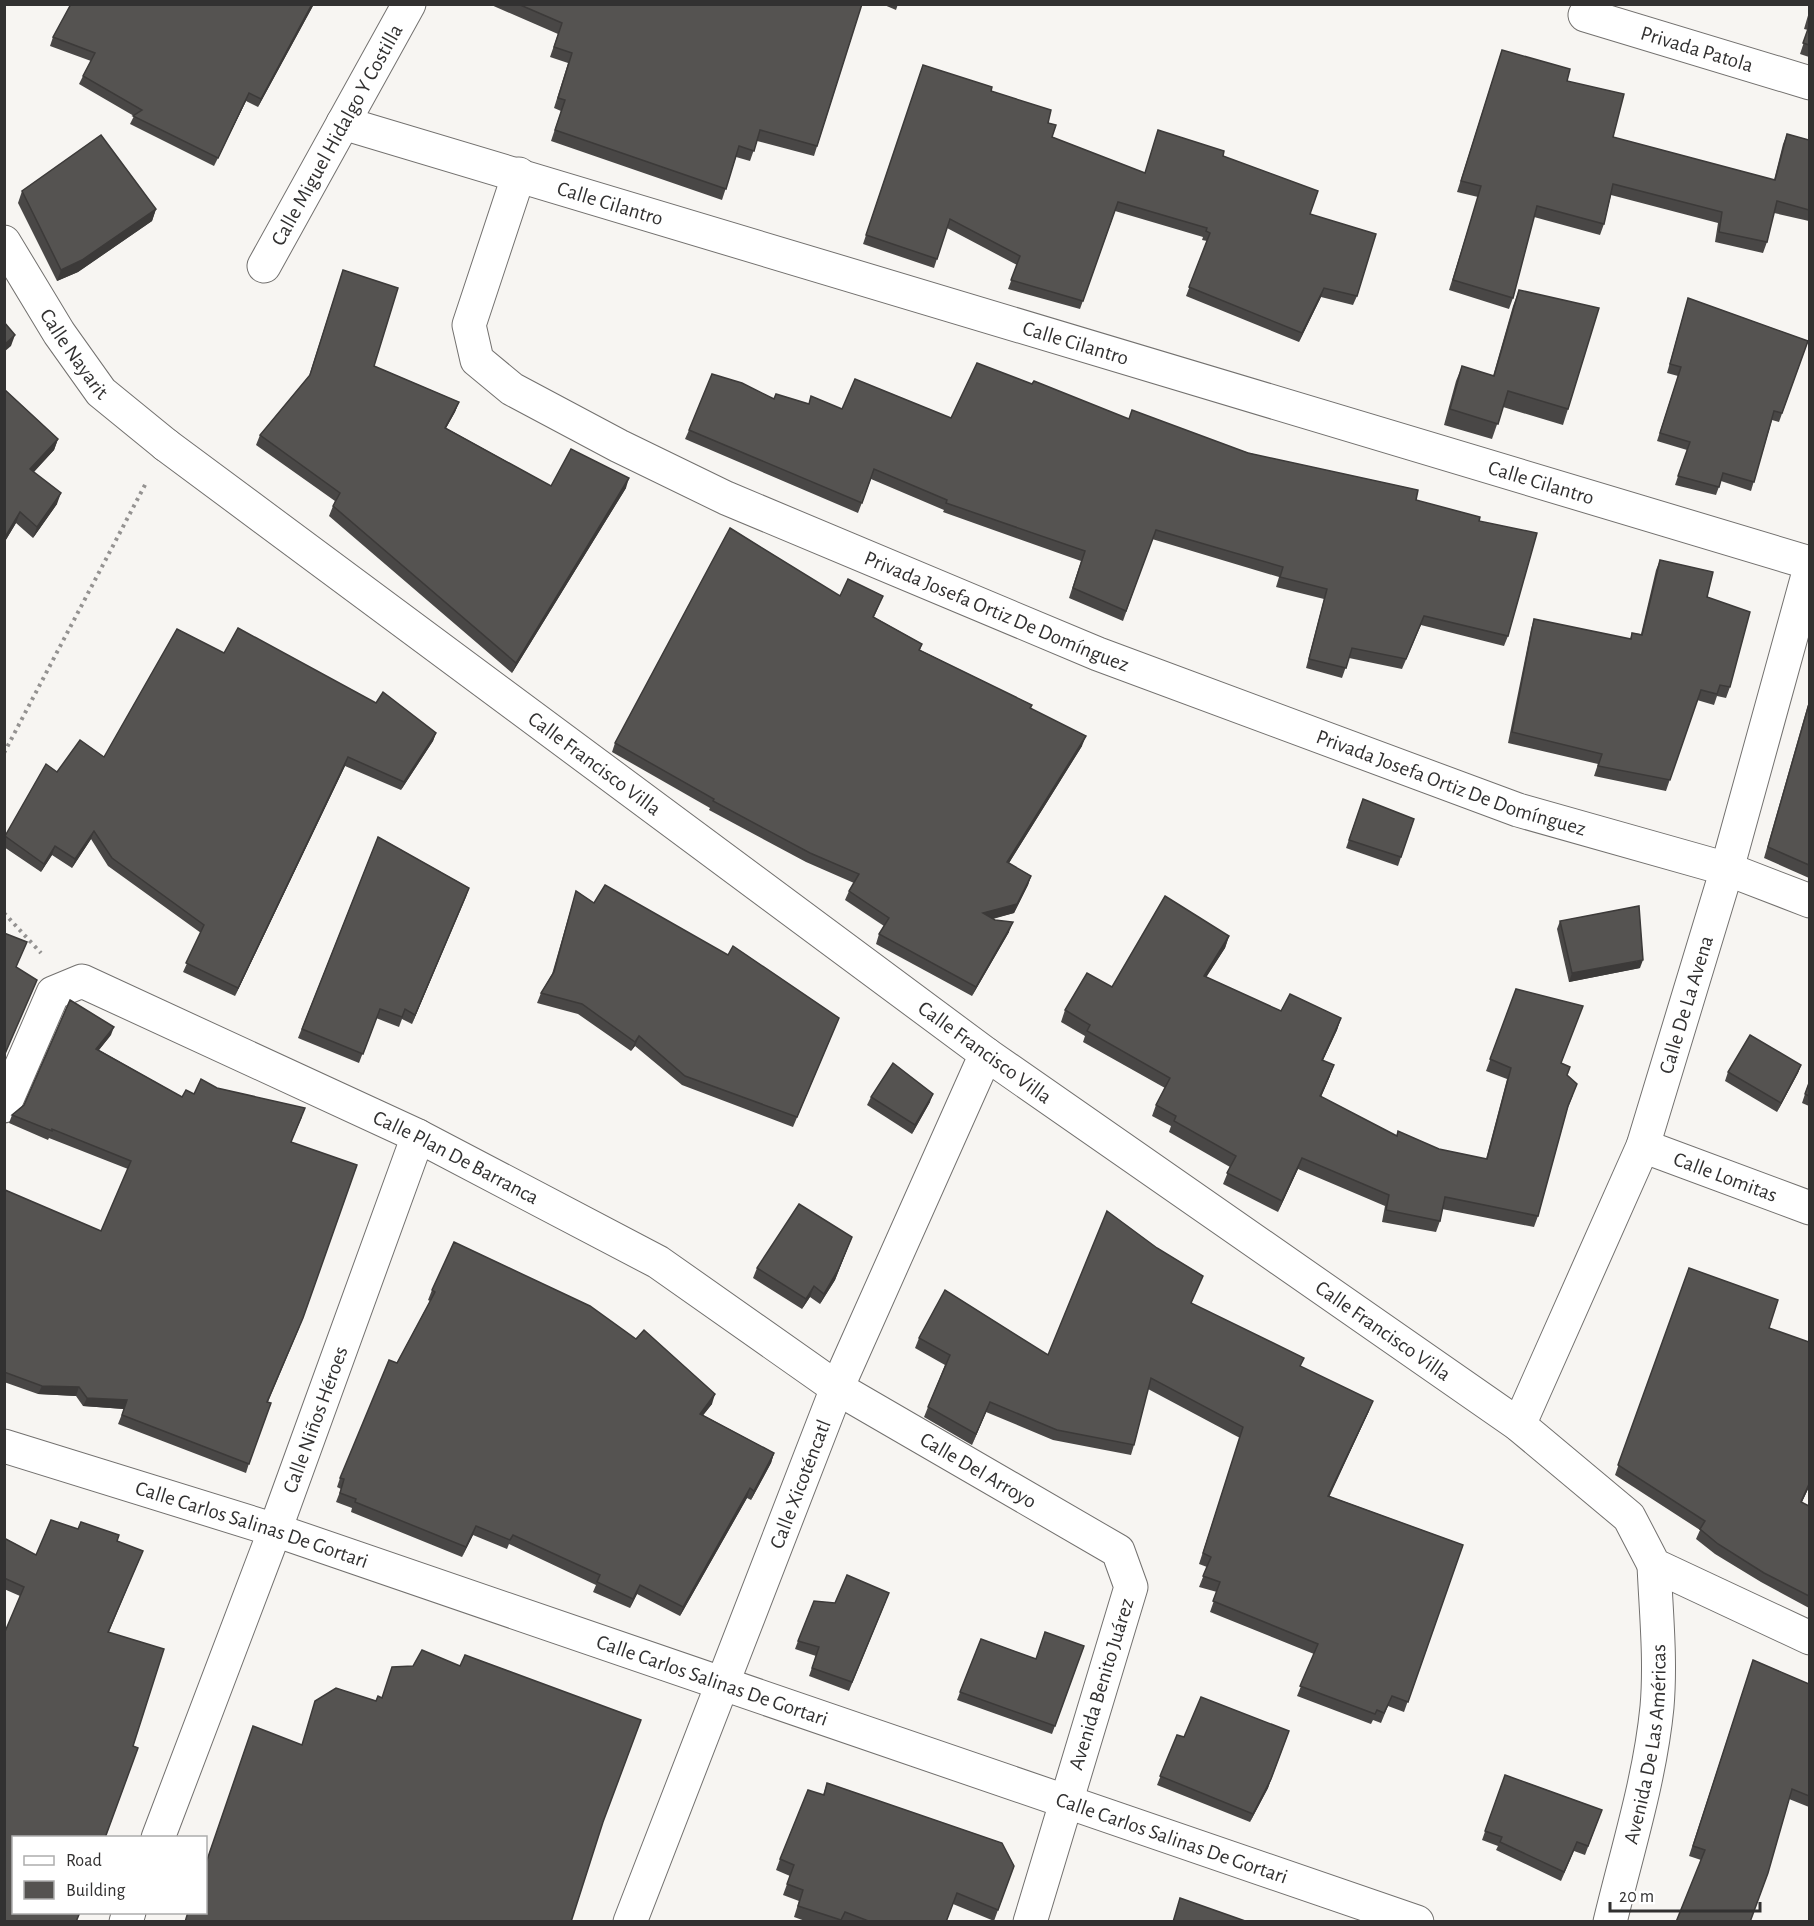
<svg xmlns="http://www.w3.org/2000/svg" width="1814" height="1926" viewBox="0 0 1814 1926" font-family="'Alegreya Sans',sans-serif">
  <rect width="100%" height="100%" fill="#f7f5f2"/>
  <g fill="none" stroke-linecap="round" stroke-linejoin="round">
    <g stroke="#73716f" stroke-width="35">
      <g id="minor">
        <path id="s1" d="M 1585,15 L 1810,83"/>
        <path id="s2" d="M 343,123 L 1810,563"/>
        <path id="s3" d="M 519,174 L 469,325 L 477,360 L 512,389 L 619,446 L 726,498 L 1098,654 L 1518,810 L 1727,869 L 1810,901"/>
        <path id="s4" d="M 4,242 L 59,333 L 101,392 L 166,445"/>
        <path id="s5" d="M 986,1054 L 1519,1425 L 1629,1517 L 1654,1565 L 1810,1638"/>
        <path id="s6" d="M 4,1106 L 53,993 L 82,981 L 418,1136 L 658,1262 L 837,1388 L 1118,1551 L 1131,1587 L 1030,1922"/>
        <path id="s7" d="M 1643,1146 L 1810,1208"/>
        <path id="s8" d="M 1519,1425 L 1643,1146 L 1727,869 L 1810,568"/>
        <path id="s9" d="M 4,1446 L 275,1530 L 1417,1922"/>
        <path id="s10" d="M 158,1838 L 275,1530 L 418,1136"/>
        <polyline points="126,1922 129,1912"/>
        <path id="s11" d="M 1610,1922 C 1627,1851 1650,1779 1657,1707 C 1661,1660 1656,1611 1654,1565"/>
      </g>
    </g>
    <g stroke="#73716f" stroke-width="35">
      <g id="secondary">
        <path id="s12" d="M 264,266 L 409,4"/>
        <path id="s13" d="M 166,445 L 986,1054 L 837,1388 L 630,1922"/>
      </g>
    </g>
    <g stroke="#949291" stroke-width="4" stroke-dasharray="3 4.5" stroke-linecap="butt">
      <polyline points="4,753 146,483"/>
      <polyline points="4,913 41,953"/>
    </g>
    <use href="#minor" stroke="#fff" stroke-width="33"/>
    <use href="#secondary" stroke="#fff" stroke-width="33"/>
  </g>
  <g fill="#494746">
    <polygon points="314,4 258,107 246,101 214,166 130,124 134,116 79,84 83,76 91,61 50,46 53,37"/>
    <polygon points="489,4 862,4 814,156 757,141 750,161 736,157 722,200 551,141 561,111 554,108 568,63 550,57 558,34"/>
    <polygon points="882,4 898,4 896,10"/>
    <polygon points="1809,12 1809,57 1800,54 1808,30 1804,29"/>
    <polygon points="1502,50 1567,81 1613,137 1774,180 1783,144 1787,134 1809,140 1809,221 1774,213 1767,242 1763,253 1715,242 1718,223 1611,195 1604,224 1600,235 1534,217 1513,298 1509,309 1449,290 1478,197 1457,192"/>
    <polygon points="923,65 991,91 1048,123 1052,137 1144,173 1223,156 1310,214 1357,296 1353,305 1321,297 1299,342 1186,296 1207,241 1202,240 1203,237 1115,211 1080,309 1008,289 1017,265 947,228 934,268 863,244"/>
    <polygon points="22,191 156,209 152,221 78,272 57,281 18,203"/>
    <polygon points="343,270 374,366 459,402 455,412 446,428 551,486 626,488 512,673 329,516 335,501 256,445 260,435 309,376"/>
    <polygon points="1519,290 1568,409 1563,425 1503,407 1492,439 1444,425 1456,381 1462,366 1493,376 1513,306"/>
    <polygon points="1688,298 1808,341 1779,422 1772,420 1751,491 1721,481 1716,495 1675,485 1687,450 1657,441 1678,376 1667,373"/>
    <polygon points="1032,384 1129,419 1416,500 1479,521 1508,636 1504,646 1421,625 1402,669 1349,658 1342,678 1306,668 1324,599 1276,587 1279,577 1152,539 1123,621 1069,598 1081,561 943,512 944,510 871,479 858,513 685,439 689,430 774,399 842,409 951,418"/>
    <polygon points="4,389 58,439 54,450 34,472 57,504 33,538 16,523 4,543"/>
    <polygon points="1660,560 1707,597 1730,687 1726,698 1717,696 1714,705 1697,700 1666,791 1594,776 1598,764 1508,743 1531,629 1534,619 1630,639 1632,633 1641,634 1656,570"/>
    <polygon points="840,596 883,596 874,617 922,644 920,650 1032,705 1031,708 1082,746 1009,863 1031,876 1028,885 1014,913 993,919 1009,932 972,996 876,944 879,934 884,926 845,900 849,891 854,883 806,862 709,810 710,808 612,752 615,743"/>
    <polygon points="224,653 376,703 436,733 433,741 401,790 345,766 235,996 183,972 201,933 108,866 91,839 72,868 52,855 41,872 4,847 5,836 57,772 104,757"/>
    <polygon points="1809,701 1809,878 1764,858"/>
    <polygon points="1363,799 1414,819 1398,866 1346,848"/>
    <polygon points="378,837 469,888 412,1024 402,1019 399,1027 376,1018 359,1063 298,1038"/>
    <polygon points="576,891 594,903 839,1018 793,1127 682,1085 635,1046 631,1051 578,1014 537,1003 541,993 552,974"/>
    <polygon points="1560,921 1640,968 1569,982 1557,929"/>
    <polygon points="1229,936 1225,948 1206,977 1281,1011 1341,1018 1337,1030 1323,1060 1330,1076 1321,1097 1397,1136 1439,1149 1486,1159 1507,1079 1486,1071 1516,989 1561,1064 1567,1075 1573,1095 1567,1110 1538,1216 1534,1227 1442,1209 1440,1221 1436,1232 1382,1222 1385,1206 1298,1169 1278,1212 1223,1184 1230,1167 1169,1132 1171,1126 1152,1116 1156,1105 1165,1088 1083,1042 1085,1036 1061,1022 1065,1010 1112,987"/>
    <polygon points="111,1035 99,1050 182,1097 217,1088 302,1117 291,1142 300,1326 268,1402 246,1473 118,1424 124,1409 83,1406 76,1396 38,1394 4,1382 4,1191 101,1231 128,1169 49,1138 48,1140 9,1123 12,1115"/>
    <polygon points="1801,1065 1798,1073 1777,1112 1725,1081 1728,1072"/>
    <polygon points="1809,1082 1809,1106 1802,1103"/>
    <polygon points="871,1097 930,1102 912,1134 867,1105"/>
    <polygon points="852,1237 835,1280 820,1304 810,1297 802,1309 753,1278 757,1268"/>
    <polygon points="1157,1248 1203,1276 1191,1303 1301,1367 1369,1411 1329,1496 1463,1545 1404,1712 1388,1706 1381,1723 1373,1720 1371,1724 1297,1696 1314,1654 1210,1612 1217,1592 1199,1587 1207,1567 1199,1564 1240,1438 1148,1389 1134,1445 1131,1455 1053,1440 986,1412 972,1445 924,1417 945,1365 915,1348 919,1338 1048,1355"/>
    <polygon points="1689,1268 1769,1328 1809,1487 1802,1502 1809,1506 1809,1608 1761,1582 1715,1554 1696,1539 1700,1530 1615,1475"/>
    <polygon points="432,1290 712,1404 703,1415 774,1453 771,1463 751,1500 747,1498 680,1616 637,1594 630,1608 593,1592 596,1585 509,1544 507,1549 473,1535 462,1557 351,1512 352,1508 336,1502 341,1489 337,1487 340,1478 397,1363 430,1301 428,1300"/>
    <polygon points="78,1529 117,1541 139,1560 109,1632 133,1746 105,1838 20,1596 4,1589 4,1538 36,1555"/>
    <polygon points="886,1601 849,1691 809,1676 816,1656 795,1649 798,1641 835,1603"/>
    <polygon points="981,1639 1036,1659 1084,1646 1052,1734 957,1700"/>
    <polygon points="1750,1670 1809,1684 1809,1807 1789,1799 1701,1860 1689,1856"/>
    <polygon points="1289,1731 1268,1788 1250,1822 1157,1785 1177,1735 1184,1737"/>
    <polygon points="1505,1775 1602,1810 1585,1855 1574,1851 1561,1881 1496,1850 1498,1846 1482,1840"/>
    <polygon points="827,1783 1014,1866 994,1921 953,1904 946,1922 808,1922 794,1917 799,1901 783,1895 790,1876 776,1870 780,1859 823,1795"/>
  </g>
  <g fill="#3c3a39">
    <polygon points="312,4 314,4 258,107 261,99"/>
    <polygon points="249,93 246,101 214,166 218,158"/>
    <polygon points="156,209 152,221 78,272 57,281 61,270"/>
    <polygon points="1324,288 1321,297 1299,342 1302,333"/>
    <polygon points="15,335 11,346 4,352 4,345"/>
    <polygon points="459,402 455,412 441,437 445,428"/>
    <polygon points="58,439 54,450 26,480 30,469"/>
    <polygon points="629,478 626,488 512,673 516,663"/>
    <polygon points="61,493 57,504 33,538 37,527"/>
    <polygon points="20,512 16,523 4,543 4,539"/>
    <polygon points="436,733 433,741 401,790 404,782"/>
    <polygon points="1086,736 1082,746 1004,871 1007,862"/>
    <polygon points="348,757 345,766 235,996 238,988"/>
    <polygon points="94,831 91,839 72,868 75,859"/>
    <polygon points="55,846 52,855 41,872 44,864"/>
    <polygon points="1031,876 1028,885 1014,913 979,922 983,913"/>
    <polygon points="469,888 466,897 412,1024 415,1015"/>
    <polygon points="1013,922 1009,932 972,996 976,987"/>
    <polygon points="1229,936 1225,948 1200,987 1204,976"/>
    <polygon points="1643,960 1640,968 1569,982 1572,973"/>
    <polygon points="1341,1018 1337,1030 1318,1071 1322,1060"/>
    <polygon points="114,1027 111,1035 93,1057 96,1049"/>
    <polygon points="639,1036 635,1046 631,1051 635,1042"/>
    <polygon points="1334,1065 1330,1076 1316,1108 1320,1096"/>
    <polygon points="1801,1065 1798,1073 1777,1112 1781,1103"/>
    <polygon points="933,1094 930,1102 912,1134 915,1125"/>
    <polygon points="1302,1158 1298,1169 1278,1212 1282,1201"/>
    <polygon points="852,1237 835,1280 820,1304 824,1294"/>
    <polygon points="814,1286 810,1297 802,1309 806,1299"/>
    <polygon points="42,1386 79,1387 76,1396 38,1394"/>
    <polygon points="715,1394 712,1404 697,1423 700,1414"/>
    <polygon points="87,1398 127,1400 124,1409 83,1406"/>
    <polygon points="1373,1401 1369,1411 1325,1506 1328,1496"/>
    <polygon points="990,1402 986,1412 972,1445 976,1434"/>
    <polygon points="774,1453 771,1463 751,1500 754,1491"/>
    <polygon points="1809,1484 1809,1487 1797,1512 1801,1502"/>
    <polygon points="750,1488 747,1498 680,1616 683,1607"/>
    <polygon points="476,1526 473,1535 462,1557 466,1547"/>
    <polygon points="640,1585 637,1594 630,1608 633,1599"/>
    <polygon points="1271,1779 1268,1788 1250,1822 1253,1814"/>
  </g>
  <g fill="#555351" stroke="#3c3a39" stroke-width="1.5">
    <polygon points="71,4 312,4 261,99 249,93 218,158 133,116 142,110 83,76 95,53 53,37"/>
    <polygon points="518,4 862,4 817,146 760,130 754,151 739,146 726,189 555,130 565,100 558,98 572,53 554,47 562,23"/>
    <polygon points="1809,26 1809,45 1803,43"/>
    <polygon points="1502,50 1570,69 1567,81 1624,94 1613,137 1775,180 1787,134 1809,140 1809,210 1777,201 1767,242 1719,232 1722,212 1613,184 1604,224 1537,206 1513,298 1453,280 1481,186 1461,181"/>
    <polygon points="923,65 992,87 991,91 1051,110 1048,123 1056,125 1052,137 1145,173 1158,130 1224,151 1223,156 1318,191 1310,214 1376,234 1357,296 1324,288 1302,333 1189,287 1210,233 1206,231 1207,228 1118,202 1083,301 1011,280 1020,256 950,219 937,259 866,235"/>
    <polygon points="101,135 156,209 82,260 61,270 22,191"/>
    <polygon points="343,270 398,288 374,366 459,402 445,428 551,486 571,449 629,478 516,663 333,506 340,493 260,435 310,375"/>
    <polygon points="1519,290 1599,308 1568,409 1508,391 1498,424 1450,409 1462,366 1494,376"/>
    <polygon points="1688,298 1808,341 1782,413 1774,411 1754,482 1723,473 1719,487 1678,476 1690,442 1660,433 1681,367 1670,364"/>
    <polygon points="4,322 15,335 4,345"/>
    <polygon points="977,363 1032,384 1034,381 1129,419 1132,410 1248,453 1418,490 1416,500 1480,517 1479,521 1537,533 1508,636 1424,616 1406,659 1352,648 1346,668 1309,659 1327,589 1280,577 1283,567 1156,530 1126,611 1073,588 1085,551 946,503 947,500 874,469 862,503 689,430 712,374 742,383 774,399 776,394 809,404 811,396 842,409 855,379 951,418"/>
    <polygon points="4,389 58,439 30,469 61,493 37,527 20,512 4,539"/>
    <polygon points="730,528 840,596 848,579 883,596 873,617 922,644 919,650 1032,705 1030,708 1086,736 1007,862 1031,876 1017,904 983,913 995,920 1013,922 976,987 879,934 889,918 849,891 859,874 810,853 713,801 714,799 615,743"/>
    <polygon points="1660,560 1713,572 1707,597 1750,612 1730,687 1720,685 1717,694 1701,690 1670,780 1598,766 1602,754 1512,732 1534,619 1631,639 1632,633 1642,635"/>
    <polygon points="238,628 376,703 383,692 436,733 404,782 348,757 238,988 186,963 204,925 112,858 94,831 75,859 55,846 44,864 5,836 46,764 57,772 80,740 104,757 177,629 224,653"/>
    <polygon points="1809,704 1809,865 1768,847"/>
    <polygon points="1363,799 1414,819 1401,857 1349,840"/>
    <polygon points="378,837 469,888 415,1015 405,1009 402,1017 380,1009 363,1054 302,1029"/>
    <polygon points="605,885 728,955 733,946 839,1018 797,1117 685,1076 639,1036 635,1042 582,1004 541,993 554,972 576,891 594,903"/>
    <polygon points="1165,896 1229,936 1204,976 1281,1011 1290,994 1341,1018 1322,1060 1334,1065 1320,1096 1397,1136 1398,1131 1439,1149 1487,1159 1511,1068 1490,1059 1516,989 1583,1006 1561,1063 1570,1067 1567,1075 1577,1084 1568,1106 1538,1216 1445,1197 1440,1221 1386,1210 1389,1195 1302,1158 1282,1201 1227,1173 1236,1156 1174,1121 1176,1116 1156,1105 1170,1078 1087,1031 1090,1025 1065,1010 1087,973 1112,987"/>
    <polygon points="1639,906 1643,960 1572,973 1560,921"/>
    <polygon points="4,933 27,942 16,967 37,980 4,1056"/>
    <polygon points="70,1000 114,1027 96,1049 182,1097 186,1090 194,1094 201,1079 217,1088 305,1108 291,1142 357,1165 303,1318 267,1402 271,1403 249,1464 122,1415 127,1400 87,1398 79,1387 42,1386 4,1372 5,1190 101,1231 131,1161 52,1129 52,1131 12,1115 24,1105"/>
    <polygon points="1750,1035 1801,1065 1781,1103 1728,1072"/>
    <polygon points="893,1063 933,1094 915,1125 871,1097"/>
    <polygon points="1809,1083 1809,1096 1805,1094"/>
    <polygon points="799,1204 852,1237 838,1270 824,1294 814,1286 806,1299 757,1268"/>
    <polygon points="1107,1211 1157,1248 1203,1276 1191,1303 1304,1358 1300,1366 1373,1401 1328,1496 1463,1545 1408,1702 1392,1696 1384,1713 1377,1710 1375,1714 1300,1686 1318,1644 1213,1601 1220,1582 1203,1576 1211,1557 1203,1553 1243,1427 1151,1378 1134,1445 1057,1430 990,1402 976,1434 928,1407 950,1355 919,1338 945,1290 1048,1355"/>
    <polygon points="454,1242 590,1306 636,1339 644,1330 715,1394 700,1414 774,1453 754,1491 750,1488 683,1607 640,1585 633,1599 597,1582 600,1575 513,1535 510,1540 476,1526 466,1547 355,1502 356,1499 340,1493 344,1479 340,1478 389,1360 397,1363 435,1292 432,1290"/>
    <polygon points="1689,1268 1778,1300 1769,1328 1809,1342 1809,1484 1801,1502 1809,1506 1809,1596 1764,1573 1718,1544 1700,1529 1705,1521 1618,1465"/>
    <polygon points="51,1520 78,1529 81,1522 119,1535 117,1541 143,1551 108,1632 164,1649 133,1746 138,1748 105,1838 14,1838 14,1912 80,1912 76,1922 4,1922 4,1634 24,1587 4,1578 4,1538 36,1555"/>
    <polygon points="847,1575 889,1593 852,1682 812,1668 819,1647 798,1641 814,1601 835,1603"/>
    <polygon points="1045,1632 1084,1646 1055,1726 960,1692 981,1639 1036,1659"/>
    <polygon points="422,1650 460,1666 465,1655 641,1720 603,1822 571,1922 185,1922 188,1912 206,1912 206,1863 253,1726 302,1745 315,1701 336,1688 376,1701 378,1696 382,1698 392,1667 413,1666"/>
    <polygon points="1753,1660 1809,1684 1809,1796 1792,1789 1768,1873 1750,1922 1676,1922 1705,1850 1693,1846"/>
    <polygon points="1201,1697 1289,1731 1271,1779 1253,1814 1160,1776 1177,1735 1184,1737"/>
    <polygon points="1505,1775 1602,1810 1588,1846 1577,1842 1564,1872 1500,1842 1502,1837 1485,1831"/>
    <polygon points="827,1783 1002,1843 1014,1866 998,1910 957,1893 946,1922 871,1922 845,1912 841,1920 798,1906 803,1890 787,1884 794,1865 780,1859 808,1790 824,1795"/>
    <polygon points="1180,1898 1248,1922 1173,1922"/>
  </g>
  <g text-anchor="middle" stroke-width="6" stroke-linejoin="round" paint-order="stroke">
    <g font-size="21" fill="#323131" stroke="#fff">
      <text dy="7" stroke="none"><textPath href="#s1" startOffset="117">Privada Patola</textPath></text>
      <text dy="7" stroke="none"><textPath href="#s12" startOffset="150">Calle Miguel Hidalgo Y Costilla</textPath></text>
      <text dy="7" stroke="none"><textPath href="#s2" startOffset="279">Calle Cilantro</textPath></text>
      <text dy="7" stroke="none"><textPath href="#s2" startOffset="765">Calle Cilantro</textPath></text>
      <text dy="7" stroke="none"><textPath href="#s4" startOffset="132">Calle Nayarit</textPath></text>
      <text dy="7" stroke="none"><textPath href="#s2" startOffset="1251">Calle Cilantro</textPath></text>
      <text dy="7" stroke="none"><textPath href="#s3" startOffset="774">Privada Josefa Ortiz De Domínguez</textPath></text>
      <text dy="7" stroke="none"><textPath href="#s13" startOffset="534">Calle Francisco Villa</textPath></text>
      <text dy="7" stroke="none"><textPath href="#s3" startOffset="1260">Privada Josefa Ortiz De Domínguez</textPath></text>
      <text dy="7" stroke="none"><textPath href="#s8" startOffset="453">Calle De La Avena</textPath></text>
      <text transform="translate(985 1052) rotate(36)" y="7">Calle Francisco Villa</text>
      <text dy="7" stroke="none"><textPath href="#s6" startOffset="568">Calle Plan De Barranca</textPath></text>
      <text dy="7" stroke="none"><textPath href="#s7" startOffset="88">Calle Lomitas</textPath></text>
      <text dy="7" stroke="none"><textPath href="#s5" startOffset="484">Calle Francisco Villa</textPath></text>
      <text dy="7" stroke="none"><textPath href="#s10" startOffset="447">Calle Niños Héroes</textPath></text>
      <text dy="7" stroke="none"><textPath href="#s6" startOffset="1178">Calle Del Arroyo</textPath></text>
      <text transform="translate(800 1484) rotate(-69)" y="7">Calle Xicoténcatl</text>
      <text dy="7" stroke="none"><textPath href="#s9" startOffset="260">Calle Carlos Salinas De Gortari</textPath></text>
      <text dy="7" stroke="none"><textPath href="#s9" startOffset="746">Calle Carlos Salinas De Gortari</textPath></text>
      <text transform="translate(1101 1684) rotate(-73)" y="7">Avenida Benito Juárez</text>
      <text dy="7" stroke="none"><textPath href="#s11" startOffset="182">Avenida De Las Américas</textPath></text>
      <text dy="7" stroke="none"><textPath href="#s9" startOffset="1232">Calle Carlos Salinas De Gortari</textPath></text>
    </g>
  </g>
  <rect width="1814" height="1926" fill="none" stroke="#323131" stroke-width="12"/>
  <rect x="12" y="1836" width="195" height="78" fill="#ffffff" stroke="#adadad" stroke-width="1.5"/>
  <rect x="24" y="1856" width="30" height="9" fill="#ffffff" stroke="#adadad" stroke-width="1.5"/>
  <text x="66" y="1866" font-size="18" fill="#323131">Road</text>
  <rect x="24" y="1881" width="30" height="18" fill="#555351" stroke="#adadad" stroke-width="1.5"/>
  <text x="66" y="1896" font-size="18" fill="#323131">Building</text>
  <path d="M1610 1902v9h150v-9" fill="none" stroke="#323131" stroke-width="3"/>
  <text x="1619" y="1902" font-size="18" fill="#323131" stroke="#ffffff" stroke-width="4.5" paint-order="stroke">20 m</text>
</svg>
